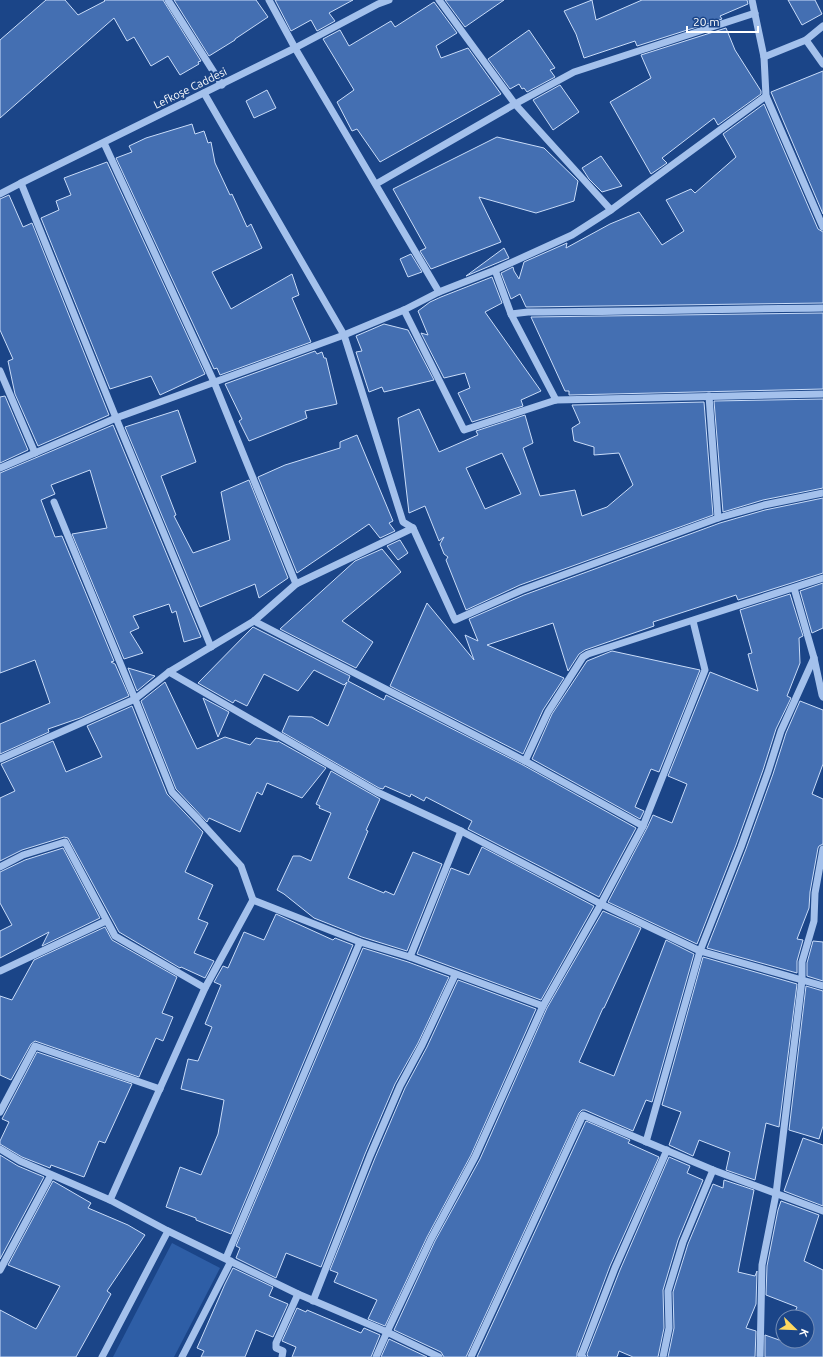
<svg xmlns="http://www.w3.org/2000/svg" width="823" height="1357" viewBox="0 0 823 1357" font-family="Ubuntu,sans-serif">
  <rect width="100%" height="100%" fill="#1b4588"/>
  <polygon fill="#2e5ea6" points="172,1243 220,1268 174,1357 113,1357"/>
  <g fill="#446fb2" stroke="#c9dcf9" fill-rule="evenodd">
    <polygon points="46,0 65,0 78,15 105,1 104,0 163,0 201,61 198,62 199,64 180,75 168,56 151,66 134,37 127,41 114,18 0,118 0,40"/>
    <polygon points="174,0 256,0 268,17 235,39 235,40 209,56"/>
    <polygon points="275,0 353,0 329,13 335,21 317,31 311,20 291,31"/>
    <polygon points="445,0 504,0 465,27"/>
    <polygon points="592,0 596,20 642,0 747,0 748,4 720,16 722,19 637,46 635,41 584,58 576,34 564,11"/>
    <polygon points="788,0 815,0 822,14 802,25"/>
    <polygon points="434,2 457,33 436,46 441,58 468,48 501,94 380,162 357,129 352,131 337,102 354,90 323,39 340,30 349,46 391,21 395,27"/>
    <polygon points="726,28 735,50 761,91 761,94 718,125 714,118 662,158 667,163 651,174 610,102 651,78 641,55"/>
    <polygon points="529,30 555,68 550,70 555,77 527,92 524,88 522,89 519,84 510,89 488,59"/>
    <polygon points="823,71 823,214 771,92"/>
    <polygon points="560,85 579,112 553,130 533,100"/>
    <polygon points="267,90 276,108 254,118 246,101"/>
    <polygon points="764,104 818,229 823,232 823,303 526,307 520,294 511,299 501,273 513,267 514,271 519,279 524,262 567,243 566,248 610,224 639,212 662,245 684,231 666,200 691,189 695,193 736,157 723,134"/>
    <polygon points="192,124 195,134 204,131 208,143 211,142 215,163 230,195 232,194 247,227 251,224 262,248 212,272 231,309 292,274 299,295 292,298 311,342 220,375 217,368 214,369 116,158 132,152 129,146 146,138"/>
    <polygon points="497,137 544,148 578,181 574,201 536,213 479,197 501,242 431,269 420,251 426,248 393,189"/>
    <polygon points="601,156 622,186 602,192 589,179 582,168"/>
    <polygon points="107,162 205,374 160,395 151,376 110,389 41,218 59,210 56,201 71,195 64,178"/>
    <polygon points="9,195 23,227 32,223 109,415 38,446 15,394 8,361 13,359 0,330 0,199"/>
    <polygon points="504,248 509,258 466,276"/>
    <polygon points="411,254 422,272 408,277 400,259"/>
    <polygon points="492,277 502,303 485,312 541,391 521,400 523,406 472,422 458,393 470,388 465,373 444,378 421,333 428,335 418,311 430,302 441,297"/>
    <polygon points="823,313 823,389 569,395 569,391 565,391 531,317"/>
    <polygon points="384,324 408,330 434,380 384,392 382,387 369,392 356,352 362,351 356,336"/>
    <polygon points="315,351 317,354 322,352 324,358 326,358 337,404 305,411 307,418 249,441 239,421 242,419 225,384"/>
    <polygon points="5,396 28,450 0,463 0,397"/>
    <polygon points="823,399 823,488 763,500 723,512 714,401"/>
    <path d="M 704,402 L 713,515 L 520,585 L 466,610 L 446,560 L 448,557 L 444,554 L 440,544 L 444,537 L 439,541 L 425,506 L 409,513 L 398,418 L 419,409 L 439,452 L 478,435 L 476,431 L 525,415 L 533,443 L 523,448 L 540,496 L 575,490 L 582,516 L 607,507 L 633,485 L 619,453 L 594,455 L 594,447 L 574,441 L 572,428 L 580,423 L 572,405 ZM 502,453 L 521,494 L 485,509 L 466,468 Z"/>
    <polygon points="178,410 196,462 161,476 176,515 174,516 193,553 230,540 221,492 249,480 288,578 259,598 255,584 200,607 125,427"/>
    <polygon points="113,425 201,637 184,642 176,611 172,613 169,604 133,616 139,628 130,632 143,653 124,659 72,534 107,528 90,470 51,485 55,494 41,500 55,537 62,536 114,661 111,662 115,664 129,696 80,718 48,729 49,732 0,754 0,724 50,703 35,660 0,673 0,473"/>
    <polygon points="357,435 393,521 389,523 395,531 380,538 369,524 297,573 258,477 285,465 340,448 340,442"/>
    <polygon points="823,498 823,573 738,600 736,595 653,622 654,626 585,650 579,654 568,671 553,623 487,645 564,678 543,710 523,754 390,686 427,603 474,660 465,635 478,641 469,619 524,595 720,523 765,510"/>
    <polygon points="400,540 408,553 398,560 387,546"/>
    <polygon points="382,549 401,572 342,621 373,642 356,668 280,629 355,561"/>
    <polygon points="823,583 823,628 812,633 800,591"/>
    <polygon points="790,594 803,636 799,638 800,663 787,696 791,698 776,729 763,770 736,845 697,944 608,902 647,828 653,815 672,823 687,784 668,776 710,672 758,691 748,654 752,653 740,610"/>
    <polygon points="253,627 350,676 348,681 384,700 386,695 523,765 636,828 599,897 468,829 472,821 426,797 424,801 411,794 410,797 385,786 383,789 379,788 282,732 289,716 312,717 328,726 347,682 344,685 314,670 298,691 264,674 247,706 235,700 233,703 198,683"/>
    <polygon points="612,651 700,670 659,772 651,769 635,807 644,811 640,819 532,759 552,714 587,661"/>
    <polygon points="128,668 155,676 137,691"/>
    <polygon points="165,682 197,749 225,737 250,745 256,738 278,742 278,741 326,768 302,798 267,783 262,795 257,792 240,832 209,818 207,822 176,789 141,701"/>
    <polygon points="203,698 229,712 218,737"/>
    <polygon points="800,701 823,710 823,764 812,794 823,799 823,844 819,846 818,848 810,892 809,908 797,939 803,940 797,961 797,973 707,948 746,849 773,774 786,733"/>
    <polygon points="132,706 167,794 203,832 185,872 213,885 198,919 208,923 194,953 214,961 205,978 181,967 180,968 119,932 68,838 64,837 22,850 0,861 0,798 15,791 1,764 53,741 66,772 102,757 87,726"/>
    <polygon points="331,771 380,799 366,830 368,831 348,878 384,893 385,891 394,895 413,852 442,864 407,951 362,937 314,918 284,894 277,890 293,856 300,856 311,861 331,813 319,808 320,806 316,804"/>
    <polygon points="482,847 594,906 541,1000 417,954 451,868 469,875"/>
    <polygon points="63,848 100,918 42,946 49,932 0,958 0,931 12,925 0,903 0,872 25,860"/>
    <polygon points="603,911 641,928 604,1008 603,1008 579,1062 614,1076 666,940 694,954 652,1102 646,1100 633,1131 585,1110 582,1110 579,1113 466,1357 444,1357 441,1352 394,1330 435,1241 480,1159 547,1008"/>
    <polygon points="276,914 333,940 335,938 353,945 231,1234 196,1220 196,1218 166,1207 180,1167 201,1175 218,1134 224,1100 181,1089 188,1059 198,1061 212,1027 205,1024 221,985 214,982 223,966 228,968 244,932 264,940"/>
    <polygon points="105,927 112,940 177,977 162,1013 173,1017 163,1041 156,1038 139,1077 35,1041 31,1044 11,1080 0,1075 0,996 12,1000 34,960"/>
    <polygon points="813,941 823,942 823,981 807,976 807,963"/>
    <polygon points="363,948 408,962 449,977 418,1043 395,1084 365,1154 321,1267 286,1253 276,1278 236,1258 240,1248 236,1246"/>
    <polygon points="703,957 797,984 779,1127 766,1123 755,1180 726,1170 730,1152 699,1140 693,1156 669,1145 681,1112 662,1105"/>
    <polygon points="458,980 536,1009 471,1155 427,1237 385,1326 368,1319 377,1300 334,1282 338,1273 330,1270 375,1158 405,1088 427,1047"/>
    <polygon points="806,986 823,991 823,1126 819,1139 789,1130"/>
    <polygon points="37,1052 132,1084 105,1143 99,1141 84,1177 51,1165 50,1168 22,1157 0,1144 0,1141 9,1122 2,1119"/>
    <polygon points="586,1121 630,1140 628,1143 659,1157 610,1266 577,1353 577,1357 477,1357"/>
    <polygon points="803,1138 823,1145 823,1206 784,1191"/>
    <polygon points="0,1155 18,1166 44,1177 0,1259"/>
    <polygon points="669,1157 690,1166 687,1173 703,1180 678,1240 663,1290 664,1328 658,1357 633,1357 619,1351 617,1357 588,1357 587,1354 620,1270"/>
    <polygon points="724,1180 754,1190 738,1272 755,1276 757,1271 756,1304 746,1328 756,1331 755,1357 668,1357 674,1328 673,1292 688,1244 713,1184 723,1188"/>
    <polygon points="53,1181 91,1203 88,1208 128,1225 145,1235 107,1291 111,1294 76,1357 0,1357 0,1310 36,1329 60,1286 8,1265"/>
    <polygon points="781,1201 819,1215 804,1261 823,1270 823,1357 765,1357 765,1335 782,1341 783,1339 783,1341 807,1341 807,1317 793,1317 797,1307 766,1295 767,1266 778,1210"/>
    <polygon points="233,1268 273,1287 269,1296 288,1304 273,1337 256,1330 245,1357 201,1357 204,1351 197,1348 225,1284"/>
    <polygon points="297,1308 306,1312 307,1310 361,1333 364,1328 380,1335 371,1357 292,1357 296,1347 282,1341"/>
    <polygon points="389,1339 427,1357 381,1357"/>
  </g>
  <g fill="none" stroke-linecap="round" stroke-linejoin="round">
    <g stroke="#a4c1ec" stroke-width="7">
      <polyline points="168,0 222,85"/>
      <polyline points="269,0 295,48 439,292"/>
      <polyline points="439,0 515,104 611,210"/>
      <polyline points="752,0 764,57 766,96 823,227"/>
      <polyline points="806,40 823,64"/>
      <polyline points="764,57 806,40 823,26"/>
      <polyline points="204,93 344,335 403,522 413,528 455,620 522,590 718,518 764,505 823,493"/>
      <polyline points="104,143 214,382 296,584"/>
      <polyline points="21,183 116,418 211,647"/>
      <polyline points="376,184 515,104 574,72 755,13"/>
      <polyline points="0,194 21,183 295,48 378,4 389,0"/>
      <polyline points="495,270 511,314 556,400"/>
      <polyline points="404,310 464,430 556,400 823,394"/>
      <path d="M 511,314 L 528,312 C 626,312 725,309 823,308"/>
      <polyline points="0,371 35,453"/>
      <polyline points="709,396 718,518"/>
      <polyline points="0,468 116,418 344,335 404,310 439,292 495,270 572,235 611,210 766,96"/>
      <polyline points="794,588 814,658 822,695 823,697"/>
      <polyline points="254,621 525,761 643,826"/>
      <polyline points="693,621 705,670 643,826 601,904 700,951 802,980 776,1194 762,1265 760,1357"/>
      <polyline points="169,672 377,792 461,831 601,904 543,1006 475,1157 431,1239 387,1332 376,1357"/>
      <polyline points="0,759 135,699 54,502"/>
      <polyline points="525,761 548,712 583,657 588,654 823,578"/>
      <polyline points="823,849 815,893 814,921 802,962 802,980 823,986"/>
      <polyline points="0,867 23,855 65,842 115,936 205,988"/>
      <polyline points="253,900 360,942 410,957 543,1006"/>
      <polyline points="410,957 461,831"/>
      <polyline points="0,971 106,921"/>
      <polyline points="0,1112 35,1046 160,1089"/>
      <polyline points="646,1142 700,951 741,847 768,772 781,731 814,658"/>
      <polyline points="0,1149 20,1161 110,1200 168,1231 298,1294 387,1332 439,1357"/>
      <polyline points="110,1200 205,988 253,900 241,866 199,820 172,792 135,699 169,672 254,621 296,584 413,528"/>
      <polyline points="226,1258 360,942"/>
      <polyline points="0,1270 51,1175"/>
      <polyline points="313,1301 370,1156 400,1086 422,1045 455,975"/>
      <polyline points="102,1357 168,1231"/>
      <polyline points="182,1357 231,1261"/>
      <polyline points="282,1357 283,1351 276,1348 276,1343 298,1294"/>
      <polyline points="471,1357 583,1115 713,1170 823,1211"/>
      <polyline points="583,1357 581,1355 583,1351 615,1268 667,1150"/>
      <polyline points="663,1357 669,1328 668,1291 683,1242 713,1170"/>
    </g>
  </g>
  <g text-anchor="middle" stroke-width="4" stroke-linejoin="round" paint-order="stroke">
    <g font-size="11" fill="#fff" stroke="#1b4588">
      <text transform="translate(190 88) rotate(-26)" y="4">Lefkoşe Caddesi</text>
    </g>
  </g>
  <g transform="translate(795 1329) rotate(113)"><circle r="19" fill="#1b4588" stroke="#768fb8"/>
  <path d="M0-3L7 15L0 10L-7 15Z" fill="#fed961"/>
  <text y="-6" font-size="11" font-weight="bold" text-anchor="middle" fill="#ffffff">K</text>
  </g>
  <path d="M687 26v6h71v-6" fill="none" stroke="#ffffff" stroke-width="2"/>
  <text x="693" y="26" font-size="12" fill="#ffffff" stroke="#1b4588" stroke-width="3" paint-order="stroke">20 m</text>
</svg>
